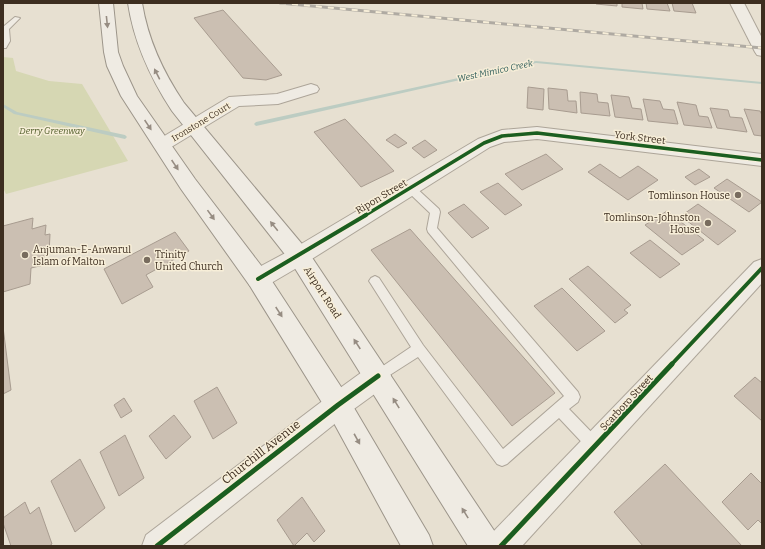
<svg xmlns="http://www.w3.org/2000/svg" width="765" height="549" viewBox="0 0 765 549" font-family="Bitter,serif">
  <rect width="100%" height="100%" fill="#e7e0d1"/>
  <polygon fill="#d6d7b3" points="3,57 13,58 16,71 49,81 82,84 128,161 6,194 3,188"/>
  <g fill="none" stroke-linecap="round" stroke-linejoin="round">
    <g fill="#bcccc2" fill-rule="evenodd">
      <polygon points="536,61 762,82 762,84 536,63 256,126 254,124 256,122"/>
      <polygon points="3,104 17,112 125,135 127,137 125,139 14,114 3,107"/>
    </g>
  </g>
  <g fill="#cbbfb2" stroke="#a89c90">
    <polygon points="596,3 617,3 617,6 596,4"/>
    <polygon points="622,3 642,3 643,9 622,7"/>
    <polygon points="646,3 667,3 670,11 647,9"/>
    <polygon points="672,3 692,3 696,13 674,11"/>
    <polygon points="223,10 282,75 266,80 243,78 194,18"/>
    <polygon points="528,87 544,89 543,110 527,108"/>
    <polygon points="548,88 567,90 568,101 576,101 577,113 549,109"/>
    <polygon points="580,92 597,94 598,102 608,103 610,116 581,113"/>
    <polygon points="611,95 629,97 632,108 641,109 643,120 615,117"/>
    <polygon points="643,99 660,101 663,109 674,110 678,124 648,121"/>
    <polygon points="677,102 696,105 699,116 708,117 712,128 684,125"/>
    <polygon points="710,108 728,110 730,117 742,118 747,132 717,128"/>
    <polygon points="744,109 760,111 762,115 762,136 754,135"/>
    <polygon points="345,119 394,171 361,187 314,132"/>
    <polygon points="395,134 407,143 398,148 386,140"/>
    <polygon points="425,140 437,150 424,158 412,148"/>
    <polygon points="546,154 563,169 522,190 505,174"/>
    <polygon points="600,164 620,178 638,166 658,180 628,200 588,172"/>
    <polygon points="699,169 710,177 695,185 685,177"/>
    <polygon points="727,179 762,202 749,212 714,188"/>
    <polygon points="498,183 522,205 505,215 480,192"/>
    <polygon points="464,204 489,228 472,238 448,213"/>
    <polygon points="698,204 736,231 718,245 681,216"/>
    <polygon points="667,211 704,240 682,255 645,225"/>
    <polygon points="33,218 32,229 46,225 45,235 50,234 49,254 44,255 44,265 31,268 30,284 3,292 3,226"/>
    <polygon points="410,229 555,393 512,426 371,250"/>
    <polygon points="175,232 189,251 146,275 153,287 122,304 104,269"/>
    <polygon points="650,240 680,264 660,278 630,253"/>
    <polygon points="588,266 631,305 624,310 628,313 615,323 569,279"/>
    <polygon points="562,288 605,331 577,351 534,306"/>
    <polygon points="3,327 11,390 3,394"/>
    <polygon points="755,377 762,383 762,421 734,396"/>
    <polygon points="217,387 237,423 213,439 194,401"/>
    <polygon points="124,398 132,411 121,418 114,405"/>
    <polygon points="174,415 191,437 166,459 149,436"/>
    <polygon points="125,435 144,478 119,496 100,452"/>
    <polygon points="80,459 105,508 75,532 51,481"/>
    <polygon points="665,464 742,546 643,546 614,512"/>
    <polygon points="751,473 762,484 762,524 758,520 748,530 722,502"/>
    <polygon points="302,497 325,531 314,542 307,533 294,546 277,520"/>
    <polygon points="25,502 30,514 39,507 52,544 49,546 11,546 3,523 3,518"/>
  </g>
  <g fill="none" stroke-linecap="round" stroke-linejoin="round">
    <g stroke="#ada599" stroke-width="2">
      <g id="service">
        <polygon points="15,17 20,18 9,29 10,41 6,48 3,48 3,27"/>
        <polygon points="410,184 413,185 439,209 440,212 437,228 578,392 580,397 578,402 569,409 600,441 602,446 600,451 595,453 590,451 559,418 507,464 502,466 497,464 418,357 382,380 378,382 374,380 372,376 374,372 411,347 371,284 369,281 371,278 375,276 379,278 423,345 503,449 564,396 428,232 427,229 430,213 407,191 405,188"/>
      </g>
    </g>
    <g stroke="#ada599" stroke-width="2">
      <g id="minor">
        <polygon points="730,3 744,3 762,38 762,56 757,55 755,52"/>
        <polygon points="311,84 317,86 319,89 317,92 278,104 239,106 168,149 162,151 156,149 153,145 156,141 229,97 277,94"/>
        <polygon points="537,127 762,154 762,166 537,139 504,142 490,147 307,262 266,286 258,288 250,286 247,279 250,272 291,250 478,139 502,130"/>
        <polygon points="762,259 762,283 522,546 486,546 490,535 754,262"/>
        <polygon points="378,364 387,367 391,376 387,385 347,414 182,546 142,546 146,535 329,396 369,367"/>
      </g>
    </g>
    <g stroke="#9c958a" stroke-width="2">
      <g id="secondary">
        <polygon points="99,3 113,3 118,52 123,66 137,96 195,179 266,272 347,396 429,535 433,546 401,546 329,414 250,286 181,189 121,96 107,66 104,52"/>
        <path d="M 128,3 L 142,3 C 148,40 163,72 184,103 L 307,250 L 497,535 L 501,546 L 468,546 L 291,262 L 172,111 C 150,77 134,43 128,3 Z"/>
      </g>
    </g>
    <use href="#service" fill="#efebe3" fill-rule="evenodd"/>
    <use href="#minor" fill="#efebe3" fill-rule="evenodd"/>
    <use href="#secondary" fill="#efebe3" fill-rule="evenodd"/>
    <g stroke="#afaaa2" stroke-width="3">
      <polyline id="rail" points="280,3 762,48"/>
    </g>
    <use href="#rail" stroke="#f7eed8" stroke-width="2" stroke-dasharray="6" stroke-linecap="butt"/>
    <g stroke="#f7eed8" stroke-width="5.5">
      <polyline id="cycleway-far2" points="364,216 484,143 502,136 537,133 762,160"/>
    </g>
    <g stroke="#f7eed8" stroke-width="6">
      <g id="cycleway-far1">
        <polyline points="258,279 366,215"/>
        <polyline points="671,365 762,268"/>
      </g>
    </g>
    <g stroke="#f7eed8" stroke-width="8">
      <g id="cycleway">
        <polyline points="157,546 338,405 378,376"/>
        <polyline points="501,546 672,364"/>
      </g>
    </g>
    <use href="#cycleway-far2" stroke="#1b5e20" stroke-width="3.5"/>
    <use href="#cycleway-far1" stroke="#1b5e20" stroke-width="4"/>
    <use href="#cycleway" stroke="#1b5e20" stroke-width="5"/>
  </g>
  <defs><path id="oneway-solid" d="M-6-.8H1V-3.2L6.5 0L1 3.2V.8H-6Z"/></defs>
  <g fill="#968c82">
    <use href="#oneway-solid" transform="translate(107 22) rotate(84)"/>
    <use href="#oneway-solid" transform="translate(157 74) rotate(-117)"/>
    <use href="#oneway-solid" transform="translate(148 125) rotate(56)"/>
    <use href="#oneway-solid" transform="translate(175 165) rotate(56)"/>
    <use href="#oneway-solid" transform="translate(211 215) rotate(54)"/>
    <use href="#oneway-solid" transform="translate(274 226) rotate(-129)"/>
    <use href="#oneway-solid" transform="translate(279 312) rotate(57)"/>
    <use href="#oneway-solid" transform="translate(357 344) rotate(-123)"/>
    <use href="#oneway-solid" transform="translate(396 403) rotate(-122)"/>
    <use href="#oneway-solid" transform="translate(357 439) rotate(61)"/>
    <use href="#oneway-solid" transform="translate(465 513) rotate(-122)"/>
  </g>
  <g fill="#786c5e" stroke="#f7eed8" stroke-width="1.5">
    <circle cx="738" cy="195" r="4"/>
    <circle cx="708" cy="223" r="4"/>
    <circle cx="25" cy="255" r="4"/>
    <circle cx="147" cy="260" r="4"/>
  </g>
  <g text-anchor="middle" stroke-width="3" stroke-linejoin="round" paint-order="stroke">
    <g font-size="9" font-style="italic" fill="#2f5d5a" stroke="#f7eed8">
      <text transform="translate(495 71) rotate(-12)" y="3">West Mimico Creek</text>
    </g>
    <g font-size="9" fill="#3d2e20" stroke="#f7eed8">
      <text transform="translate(201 122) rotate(-31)" y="3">Ironstone Court</text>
    </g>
    <g font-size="9" font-style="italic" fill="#4d5a26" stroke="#f7eed8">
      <text x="52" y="134">Derry Greenway</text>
    </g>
    <g font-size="10" fill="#3d2e20" stroke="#f7eed8">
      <text transform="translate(640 137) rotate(7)" y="4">York Street</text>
      <text transform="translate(381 196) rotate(-31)" y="4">Ripon Street</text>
      <text transform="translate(323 292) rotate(57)" y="4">Airport Road</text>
      <text transform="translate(626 402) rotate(-47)" y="4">Scarboro Street</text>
    </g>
    <g font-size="10" fill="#3d2e20" stroke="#f7eed8" text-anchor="end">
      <text x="730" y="199">Tomlinson House</text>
      <text x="700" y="221">Tomlinson-Johnston<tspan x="700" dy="12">House</tspan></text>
      <text x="33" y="253" text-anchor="start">Anjuman-E-Anwarul<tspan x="33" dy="12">Islam of Malton</tspan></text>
      <text x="155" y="258" text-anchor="start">Trinity<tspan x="155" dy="12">United Church</tspan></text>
    </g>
    <g font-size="12" fill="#3d2e20" stroke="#f7eed8">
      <text transform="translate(261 452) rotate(-38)" y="4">Churchill Avenue</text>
    </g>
  </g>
  <rect width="765" height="549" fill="none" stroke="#3d2e20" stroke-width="8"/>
</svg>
